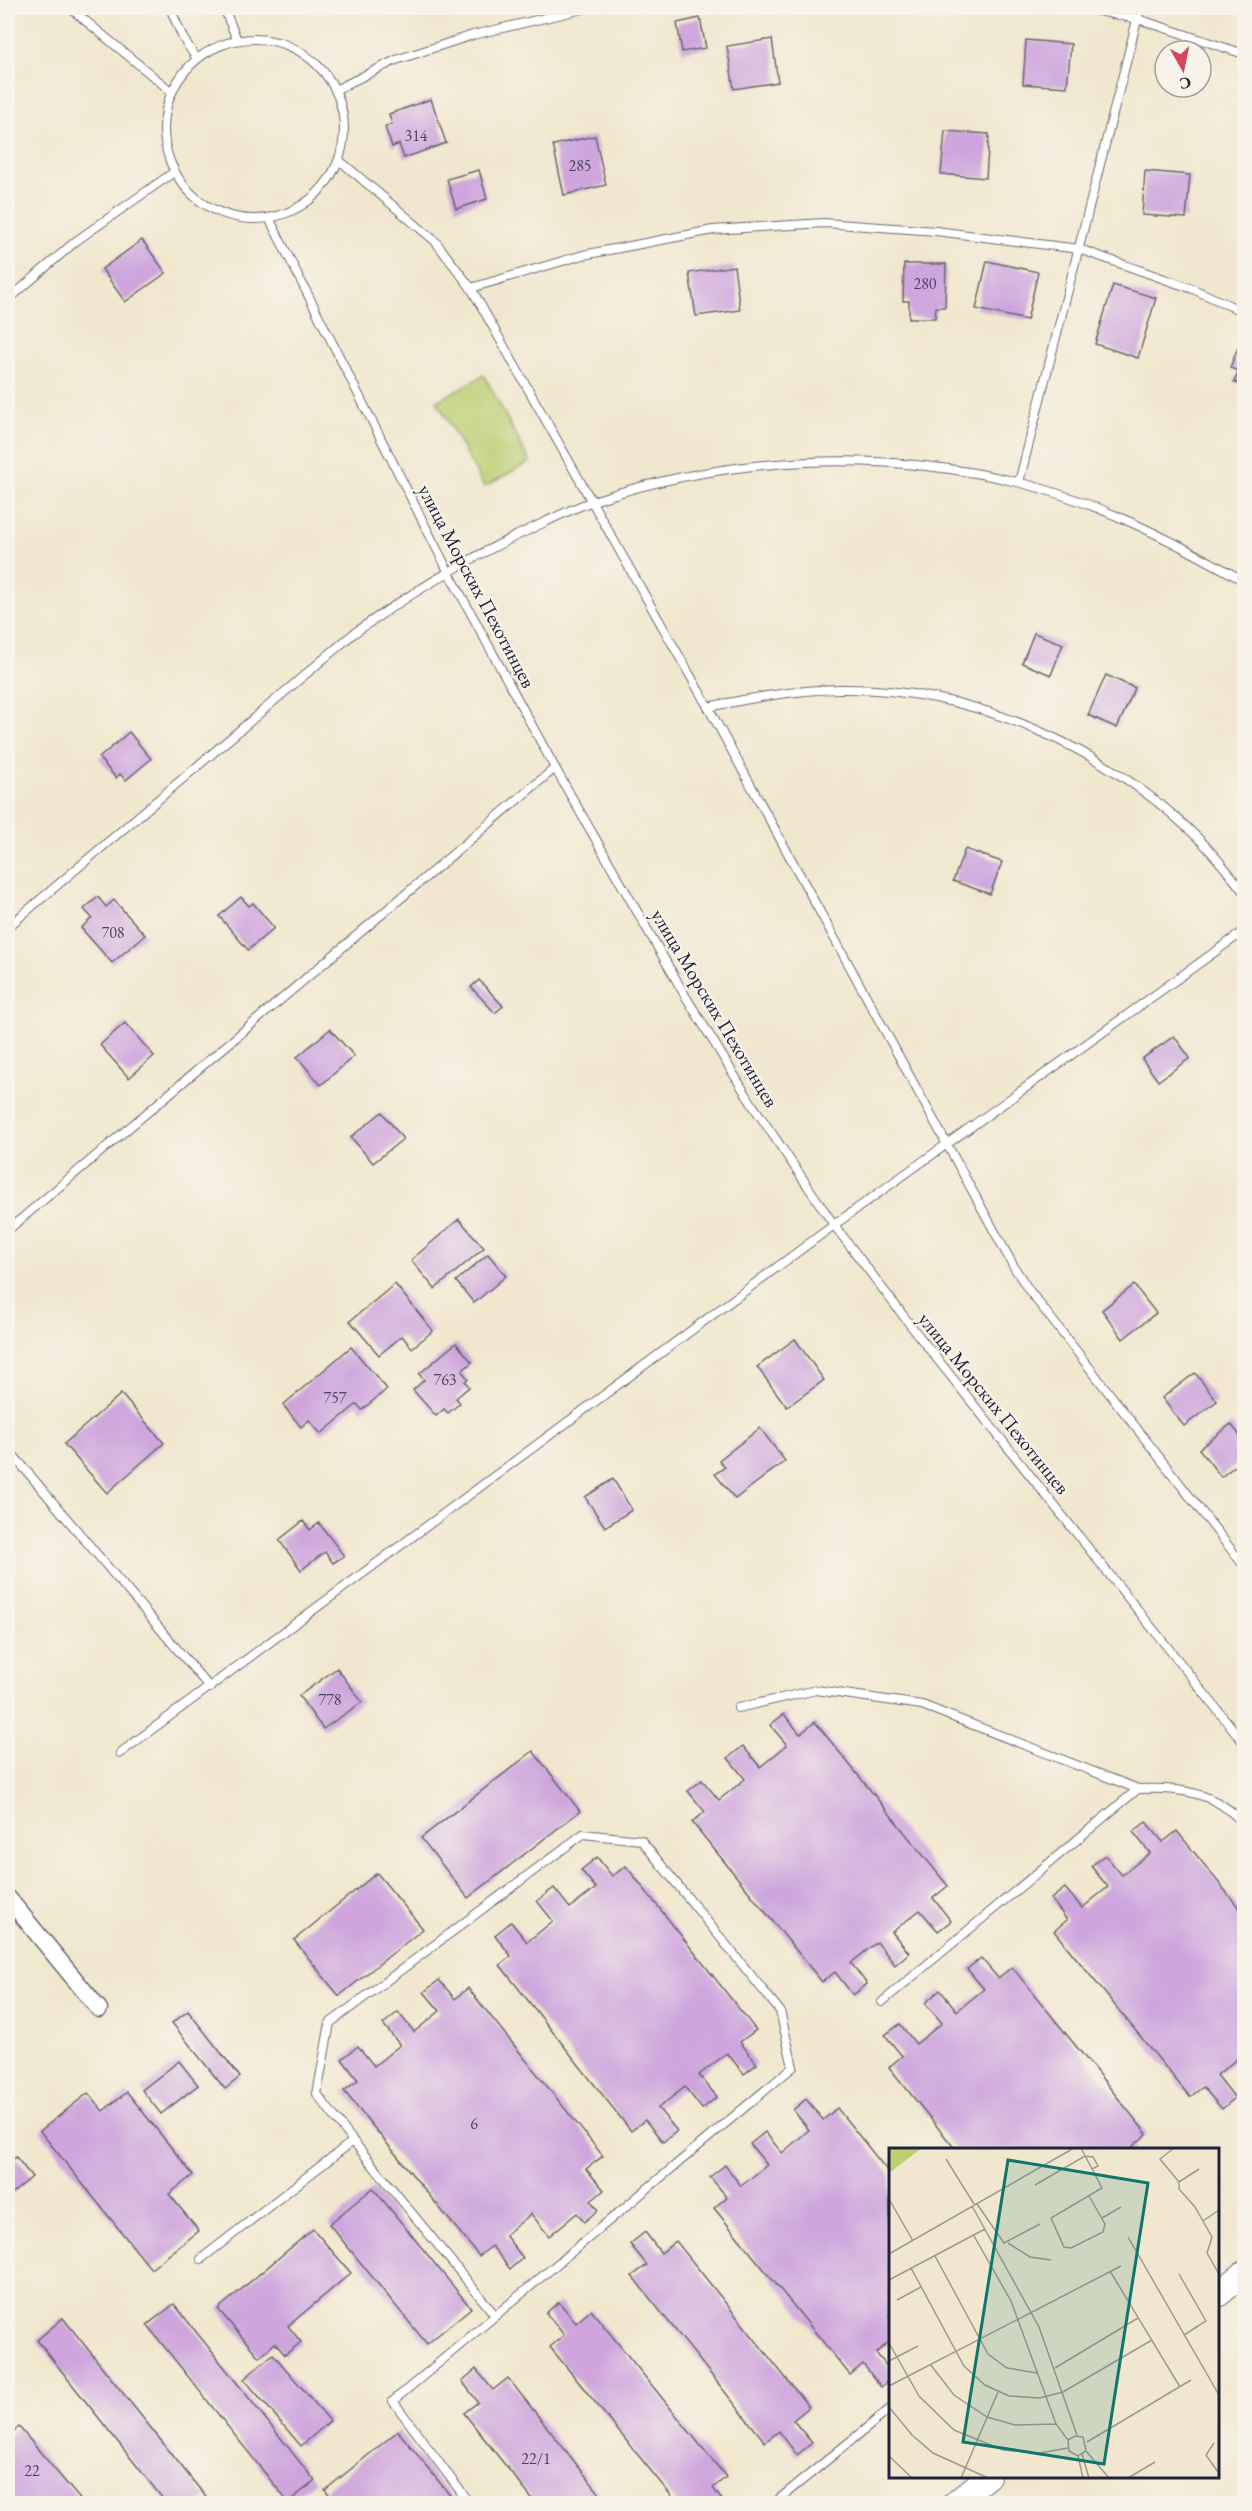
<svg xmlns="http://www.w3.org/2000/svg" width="1252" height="2511" viewBox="0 0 1252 2511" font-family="'EB Garamond',serif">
  <rect width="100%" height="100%" fill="#f7f3e8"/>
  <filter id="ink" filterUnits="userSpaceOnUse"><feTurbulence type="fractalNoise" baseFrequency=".0167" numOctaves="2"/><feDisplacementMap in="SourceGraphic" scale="12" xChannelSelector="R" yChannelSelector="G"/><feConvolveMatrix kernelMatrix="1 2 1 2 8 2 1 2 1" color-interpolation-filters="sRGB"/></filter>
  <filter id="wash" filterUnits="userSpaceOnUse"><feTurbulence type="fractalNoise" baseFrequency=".008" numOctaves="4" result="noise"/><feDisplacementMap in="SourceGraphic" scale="24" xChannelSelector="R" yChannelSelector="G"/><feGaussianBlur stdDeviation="1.35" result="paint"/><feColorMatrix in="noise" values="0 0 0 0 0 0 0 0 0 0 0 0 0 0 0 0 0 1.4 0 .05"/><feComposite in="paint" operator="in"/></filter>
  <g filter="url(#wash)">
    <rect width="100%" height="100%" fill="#f1e7ce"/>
    <polygon fill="#bccf73" stroke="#6f7857" stroke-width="1.5" points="484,375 530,462 484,487 437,401"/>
    <g id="blocks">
      <g fill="#cea6dd">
        <polygon points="700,18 706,48 682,52 677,23"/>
        <polygon points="772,39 778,82 734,89 727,46"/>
        <polygon points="1026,40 1071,44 1067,87 1023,84"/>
        <polygon points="431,99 446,143 404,158 399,144 392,147 385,127 392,124 389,114"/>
        <polygon points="945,131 989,134 986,178 941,174"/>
        <polygon points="595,136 606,185 564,195 553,145"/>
        <polygon points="479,170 487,199 456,209 447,179"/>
        <polygon points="1145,171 1190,175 1186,218 1142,215"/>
        <polygon points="142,240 166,273 125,302 102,269"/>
        <polygon points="987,261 1038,272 1027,320 976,309"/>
        <polygon points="904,264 946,264 945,307 936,307 935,318 909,318 909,301 903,301"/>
        <polygon points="734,266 740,310 696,316 689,273"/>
        <polygon points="1113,285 1156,298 1138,358 1095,344"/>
        <polygon points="1239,345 1244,347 1244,386 1234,382 1239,371 1230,368"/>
        <polygon points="1034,633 1063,644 1051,675 1022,663"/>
        <polygon points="1106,675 1135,688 1117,728 1088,715"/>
        <polygon points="129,732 151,759 126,780 120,774 116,778 99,758"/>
        <polygon points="965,849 1002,862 990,894 953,881"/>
        <polygon points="98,897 106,907 114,900 145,935 112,963 81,928 92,918 84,909"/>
        <polygon points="241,897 249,906 253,903 274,928 248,950 219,916"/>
        <polygon points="479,980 503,1006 495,1013 471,987"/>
        <polygon points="125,1023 154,1056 129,1078 100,1045"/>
        <polygon points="330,1029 354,1056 321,1085 297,1057"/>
        <polygon points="1174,1036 1190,1058 1158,1081 1142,1059"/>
        <polygon points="382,1112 403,1139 373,1163 351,1137"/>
        <polygon points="459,1219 484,1248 435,1289 411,1260"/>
        <polygon points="488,1254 506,1276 474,1303 456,1281"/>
        <polygon points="395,1284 433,1331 412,1348 402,1336 379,1355 350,1321"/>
        <polygon points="1134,1285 1156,1313 1123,1339 1102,1310"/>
        <polygon points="795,1339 824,1380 787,1407 757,1367"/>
        <polygon points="456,1343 472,1362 462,1371 468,1379 465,1381 469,1387 456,1398 460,1403 448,1413 444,1409 436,1416 413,1390 424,1380 419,1374"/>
        <polygon points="351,1347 387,1389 362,1410 357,1404 321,1434 309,1420 301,1427 283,1405"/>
        <polygon points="1195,1373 1217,1401 1184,1426 1162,1398"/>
        <polygon points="121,1394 164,1443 107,1493 64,1444"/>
        <polygon points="1231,1424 1244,1441 1244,1459 1221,1477 1199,1449"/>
        <polygon points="760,1428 785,1461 735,1499 715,1474 725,1467 719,1460"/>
        <polygon points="613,1479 632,1510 605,1527 585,1497"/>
        <polygon points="303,1521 310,1530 319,1523 344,1556 333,1563 325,1552 301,1570 279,1540"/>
        <polygon points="337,1668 362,1702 323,1729 299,1696"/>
        <polygon points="784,1714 800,1734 815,1722 948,1886 933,1898 951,1921 938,1931 920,1910 892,1932 909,1953 895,1965 877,1942 851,1963 867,1984 853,1995 835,1972 822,1982 692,1822 705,1812 688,1791 702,1780 719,1800 745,1779 728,1758 743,1746 760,1767 787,1745 770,1725"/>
        <polygon points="533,1751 580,1811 468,1898 421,1838"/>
        <polygon points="1146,1822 1163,1842 1177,1831 1244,1914 1244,2056 1243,2054 1217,2075 1235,2098 1222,2109 1203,2087 1190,2097 1054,1931 1067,1920 1051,1899 1065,1888 1082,1908 1108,1887 1091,1866 1105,1855 1122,1875 1150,1853 1133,1832"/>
        <polygon points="597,1857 612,1876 626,1866 756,2030 740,2042 757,2064 744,2074 727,2053 699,2075 717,2097 702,2109 685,2087 658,2108 677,2131 663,2142 645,2120 631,2131 500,1965 511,1956 495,1935 511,1922 527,1942 553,1921 537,1901 554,1888 570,1908 596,1888 581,1870"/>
        <polygon points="377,1873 423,1929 339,1996 294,1940"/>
        <polygon points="981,1958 998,1978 1012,1967 1147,2134 1133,2146 1136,2150 956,2150 889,2067 902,2056 885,2035 900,2024 916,2044 942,2023 925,2003 940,1990 957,2011 984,1989 967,1969"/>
        <polygon points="439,1980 455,1999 468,1988 603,2156 586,2169 604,2190 591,2201 598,2210 584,2222 577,2213 549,2236 531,2214 505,2235 523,2258 510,2269 492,2246 479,2256 344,2091 358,2080 342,2059 358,2046 374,2066 400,2045 383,2024 398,2012 414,2032 440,2011 424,1992"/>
        <polygon points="188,2011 240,2077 225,2089 172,2023"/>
        <polygon points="179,2061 198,2085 161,2114 142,2090"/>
        <polygon points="127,2092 193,2175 169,2194 199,2231 151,2269 40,2131 88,2093 103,2111"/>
        <polygon points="806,2099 823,2120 837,2108 890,2174 890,2341 876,2353 890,2370 890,2379 881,2387 863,2364 850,2375 714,2208 727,2197 710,2177 725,2165 741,2186 767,2165 750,2144 765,2132 782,2153 809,2130 793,2110"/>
        <polygon points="16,2157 32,2177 8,2197 8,2164"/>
        <polygon points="373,2188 471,2308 427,2344 329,2224"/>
        <polygon points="313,2229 351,2273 288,2326 301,2342 285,2355 275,2343 259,2357 218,2309"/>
        <polygon points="645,2232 661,2253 676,2241 809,2407 793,2420 812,2443 797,2455 779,2431 765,2442 632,2276 647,2265 630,2244"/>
        <polygon points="559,2302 576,2323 591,2310 726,2477 713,2488 725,2504 678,2504 550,2347 564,2335 546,2313"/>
        <polygon points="174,2304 315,2481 288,2502 147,2325"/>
        <polygon points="63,2318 206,2497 198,2504 167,2504 37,2340"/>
        <polygon points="273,2354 330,2421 301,2446 244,2379"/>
        <polygon points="476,2369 493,2390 508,2378 608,2504 536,2504 464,2413 478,2402 462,2381"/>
        <polygon points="19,2427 84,2504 8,2504 8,2436"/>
        <polygon points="398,2431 457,2504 336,2504 325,2490"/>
      </g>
    </g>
  </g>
  <g filter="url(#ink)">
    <use href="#blocks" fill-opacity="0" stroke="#6a676e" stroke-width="1.5"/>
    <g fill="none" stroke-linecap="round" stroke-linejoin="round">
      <g stroke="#6a676e" stroke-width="10">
        <g id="service">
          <polyline points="70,8 172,92"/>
          <polyline points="170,8 183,38 197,59"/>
          <polyline points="224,8 237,40"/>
          <polyline points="1084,8 1138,19 1244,54"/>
          <circle cx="254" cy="129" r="90"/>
          <polyline points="335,90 396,60 473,35 587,8"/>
          <polyline points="339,160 435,241 471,288 708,707 1014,1267 1028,1289 1244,1566"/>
          <polyline points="269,218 448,571 555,768 686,997 752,1104 834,1225 918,1335 1244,1743"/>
          <polyline points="471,288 583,255 713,230 824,223 936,231 1079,249 1193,289 1244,312"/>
          <polyline points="8,300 76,241 174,172"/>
          <polyline points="1019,482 1140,8"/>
          <path d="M 708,707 C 752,698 795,690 839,689 C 972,687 1106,747 1200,840 C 1216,856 1230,875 1244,892"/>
          <path d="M 8,927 L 353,634 C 413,591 476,554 543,523 C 560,515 578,506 596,500 C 729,456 880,449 1017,482 C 1096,501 1174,541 1244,581"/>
          <polyline points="8,1230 555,768"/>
          <polyline points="8,1449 210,1688"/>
          <polyline points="738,1708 816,1690 922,1705 1138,1789"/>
          <polyline points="120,1753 834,1225 1244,931"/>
          <path d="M 882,2002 L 1138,1789 C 1178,1787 1218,1792 1244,1825"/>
          <polyline points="201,2259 353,2141"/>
          <polyline points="470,2504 393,2401 793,2067 780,2011 641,1840 583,1834 330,2023 317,2094 353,2141 495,2315"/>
          <polyline points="773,2504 890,2409"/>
        </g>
      </g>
      <g stroke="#6a676e" stroke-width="19">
        <polyline id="minor" points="8,1898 99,2009"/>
      </g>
      <g stroke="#6a676e" stroke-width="26">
        <g id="secondary">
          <polyline points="1218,2295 1244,2273"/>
          <polyline points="954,2504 988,2476"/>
        </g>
      </g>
      <use href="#service" stroke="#fff" stroke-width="8"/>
      <use href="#minor" stroke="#fff" stroke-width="16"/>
      <use href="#secondary" stroke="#fff" stroke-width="24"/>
    </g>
  </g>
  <g text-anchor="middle" stroke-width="5" stroke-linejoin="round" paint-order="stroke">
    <g font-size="16" fill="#4d4364">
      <text x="416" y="141">314</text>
      <text x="580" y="171">285</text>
      <text x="925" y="289">280</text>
      <text x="113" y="938">708</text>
      <text x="445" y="1385">763</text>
      <text x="335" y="1403">757</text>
      <text x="330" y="1705">778</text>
      <text x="474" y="2129">6</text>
      <text x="536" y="2464">22/1</text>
      <text x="32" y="2476">22</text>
    </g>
    <g font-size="20" fill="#22223b" stroke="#f7f3e8">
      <text transform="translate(477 586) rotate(62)" y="7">улица Морских Пехотинцев</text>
      <text transform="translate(715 1008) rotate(59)" y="7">улица Морских Пехотинцев</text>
      <text transform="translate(994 1403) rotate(51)" y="7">улица Морских Пехотинцев</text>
    </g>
  </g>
  <g transform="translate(889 2148)">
    <rect width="330" height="330" fill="#f1e7ce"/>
    <path d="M 0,0 L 33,0 L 0,25 Z" fill="#bccf73"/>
    <path fill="none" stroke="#9e9893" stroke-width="1.5" d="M 192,0 L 213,40 L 162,70 L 175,99 L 182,100 L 214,84 L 216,76 L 200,48M 285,0 L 271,11 L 290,34M 57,11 L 85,56M 290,34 L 290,41 L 306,59 L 323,89 L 318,105 L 330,126M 290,34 L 310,21M 146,37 L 196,8 L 204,9 L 209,18 L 203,21M 0,51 L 24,93M 88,56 L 115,95 L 151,76M 83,58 L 150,179 L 188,287M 213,70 L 232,59M 314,73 L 330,62M 85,88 L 122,153 L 167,276 L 179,292 L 180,303 L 189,308 L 197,303 L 194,289 L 186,288 L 179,292M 239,89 L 330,247M 119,95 L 141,109 L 162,112M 0,106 L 185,0M 46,108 L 99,206 L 118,220 L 148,225M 22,120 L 75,218 L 96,237 L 120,248 L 151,250 L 174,244 L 263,192M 221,123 L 291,239M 290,126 L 317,173 L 295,187M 0,132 L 96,81M 8,152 L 32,139M 0,195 L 30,248 L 65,282 L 114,302 L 151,305 L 179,300M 0,213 L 29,198M 41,216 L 65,247 L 98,269 L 126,277 L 167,276M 166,220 L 249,170M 0,238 L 232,118M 0,259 L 23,287 L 44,305 L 99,330M 198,294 L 302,232M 325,295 L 317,307 L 329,324M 197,303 L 220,330M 193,306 L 200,330M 0,308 L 23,330M 189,308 L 194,330M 72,330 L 109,244M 239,330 L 266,314"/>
    <path fill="#0f766e" fill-opacity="0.15" stroke="#0f766e" stroke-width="3" d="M 119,12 L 259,35 L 215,316 L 74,294 Z"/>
    <rect width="330" height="330" fill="none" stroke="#22223b" stroke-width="3"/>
  </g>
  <rect width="1252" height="2511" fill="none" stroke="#f7f3e8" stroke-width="30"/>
  <g transform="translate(1183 69) rotate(171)"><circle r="28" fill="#f7f3e8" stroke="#a29fa3" stroke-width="1.5"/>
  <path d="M0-4.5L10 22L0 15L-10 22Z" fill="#d1495b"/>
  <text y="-9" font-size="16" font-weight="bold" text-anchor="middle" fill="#22223b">С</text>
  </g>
</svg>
